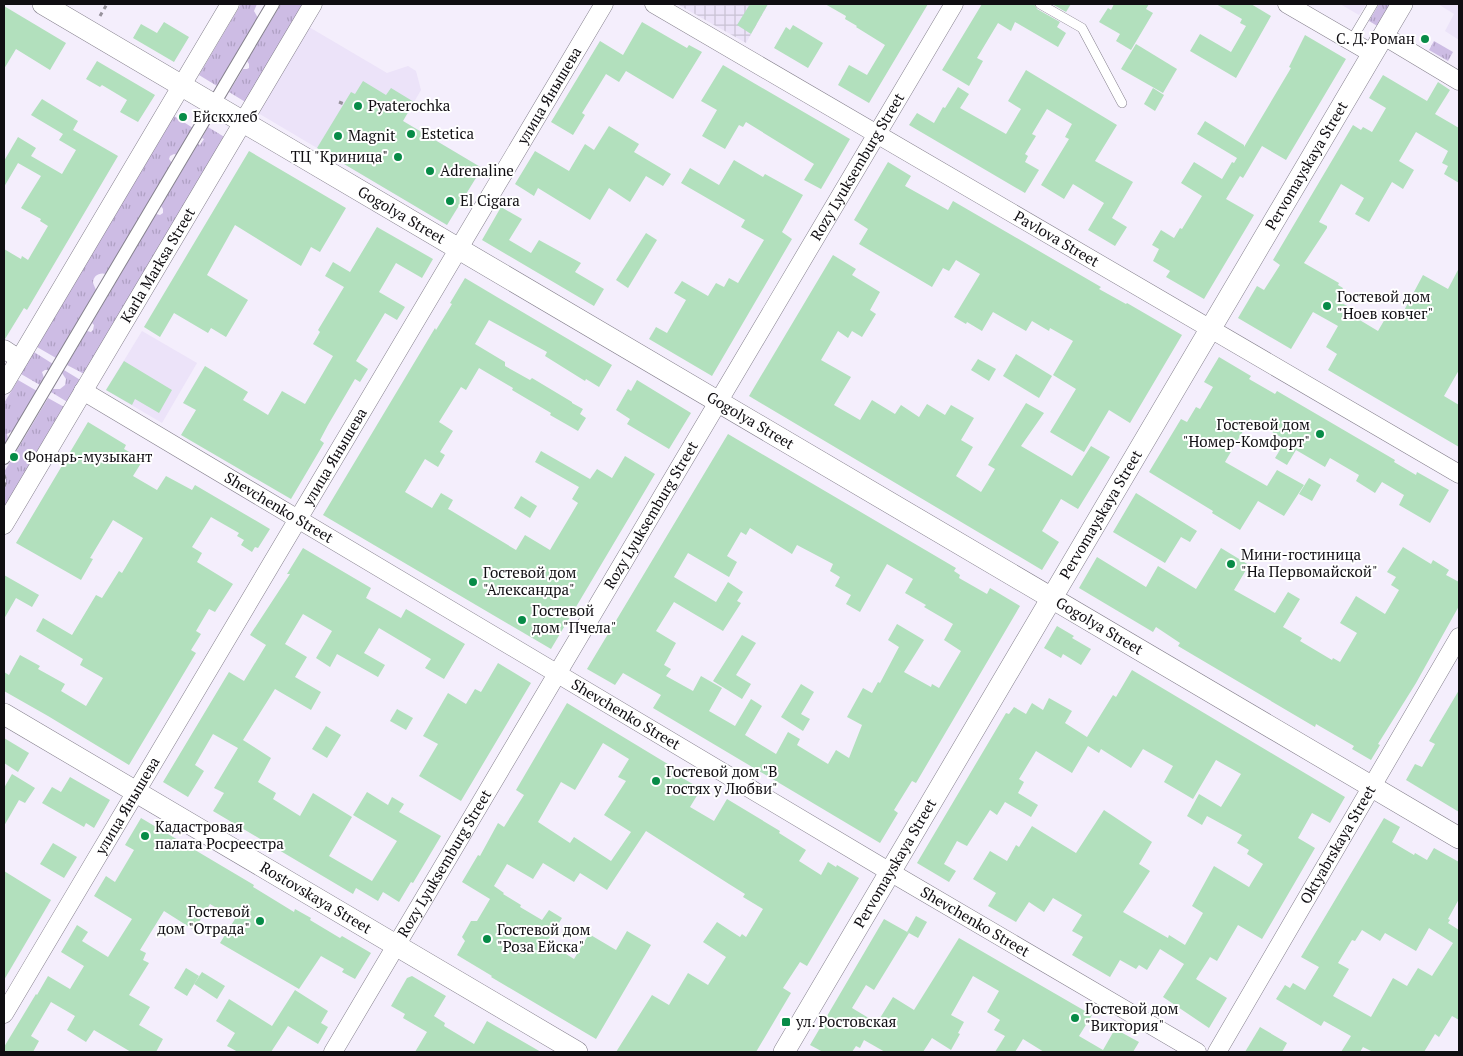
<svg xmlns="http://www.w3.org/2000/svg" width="1463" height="1056" viewBox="0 0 1463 1056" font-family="'PT Serif',serif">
  <defs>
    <pattern id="industrial-grid" width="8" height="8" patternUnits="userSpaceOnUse" patternTransform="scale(1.25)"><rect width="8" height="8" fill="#ece3f9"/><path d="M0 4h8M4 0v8" fill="none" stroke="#c9c2d4"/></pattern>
    <pattern id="grass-tufts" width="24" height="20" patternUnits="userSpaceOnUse" patternTransform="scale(1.25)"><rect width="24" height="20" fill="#cdbce4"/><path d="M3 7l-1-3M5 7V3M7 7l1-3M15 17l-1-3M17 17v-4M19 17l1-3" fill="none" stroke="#afa0c3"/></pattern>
  </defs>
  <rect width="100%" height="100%" fill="#f4eefc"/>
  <g fill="#ece3f9">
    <polygon points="1340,4 1366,4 1359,15"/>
    <polygon points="1438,4 1459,4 1459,40 1445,31 1454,14"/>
    <polygon points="309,27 387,73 408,66 416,71 421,90 403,121 482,168 447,225 258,113"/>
    <polygon points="142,331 197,363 162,423 106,390"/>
  </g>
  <polygon fill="url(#industrial-grid)" points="677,4 768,4 746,43"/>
  <g fill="url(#grass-tufts)">
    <polygon points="241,4 257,4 254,11 258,18 217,86 199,75"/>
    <polygon points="281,4 306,4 247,103 229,92 243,69 247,69 249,68 249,64 247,61"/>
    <polygon points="1379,4 1393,4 1379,27 1369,21"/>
    <polygon points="1434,41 1453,52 1448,61 1429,50"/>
    <path d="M 174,116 L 193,128 L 177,155 L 174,154 L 170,156 L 169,159 L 172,163 L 106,274 C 99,272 93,276 93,283 L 96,290 L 56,358 L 37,347 Z"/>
    <polygon points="208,127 226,138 86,375 67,365 87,331 91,332 93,330 94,325 92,323 156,214 160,215 163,213 163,209 161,206 198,144 200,145 204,139 202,138"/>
    <polygon points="34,352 53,364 49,370 45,370 42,372 44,378 40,385 21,374"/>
    <polygon points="64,370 82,381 69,403 51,392 53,389 60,389 65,385 66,379 62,373"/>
    <polygon points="18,380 37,391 13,431 7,434 8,439 4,446 4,403"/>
    <polygon points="48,398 66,408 4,513 4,487 6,481 4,472"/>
  </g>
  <g fill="#b2e0bd" fill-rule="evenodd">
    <polygon points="750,4 768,4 751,34 737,25"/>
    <polygon points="825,4 928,4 869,103 838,85 849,65 867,75 885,45 856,27 857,26 845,19 846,16"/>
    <polygon points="982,4 1034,4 1037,9 1060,22 1057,27 1066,33 1058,47 1015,22 1011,31 998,23 977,58 983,61 969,86 942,70"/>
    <polygon points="1052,4 1071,4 1066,12"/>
    <polygon points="1114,4 1149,4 1146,9 1153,13 1131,50 1116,41 1120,34 1099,22 1108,8 1111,10"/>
    <polygon points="1216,4 1251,4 1271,16 1236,78 1190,51 1200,34 1231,52 1246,26 1240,23 1242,19"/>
    <polygon points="4,6 66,43 50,70 16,49 4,69"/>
    <polygon points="164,22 189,37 174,62 133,38 141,24 157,33"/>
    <polygon points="642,22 687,48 689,45 702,52 673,99 626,71 619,82 606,74 582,113 585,115 573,135 551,122 600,41 623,55"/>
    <polygon points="793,25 823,43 808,68 774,48 786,27 790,30"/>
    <polygon points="1305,35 1346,59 1286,160 1262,146 1243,178 1240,176 1226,199 1254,215 1204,299 1166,277 1170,271 1153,261 1159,249 1152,245 1161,230 1174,238 1180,228 1182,229 1202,196 1181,183 1194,162 1222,179 1232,162 1234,163 1237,158 1197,134 1205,121 1244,145 1244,147 1291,68 1289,67"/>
    <polygon points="1136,44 1177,69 1163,93 1121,69"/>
    <polygon points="97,61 155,95 138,122 120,112 127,100 102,85 100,87 86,79"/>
    <polygon points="723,65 850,139 821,189 804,180 814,164 746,122 743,127 739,125 725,149 702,136 717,110 701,101"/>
    <polygon points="1026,70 1117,125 1095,161 1133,182 1112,218 1127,227 1115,246 1088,230 1104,203 1073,184 1064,199 1041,185 1069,139 1065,137 1072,124 1047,109 1032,134 1036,136 1025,154 1028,156 1025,162 1039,170 1025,193 909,125 917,113 934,123 943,107 945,108 958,87 969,94 960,108 1006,134 1021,109 1008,101"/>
    <polygon points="1383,75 1427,101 1438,82 1450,90 1435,114 1459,128 1459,183 1444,174 1448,166 1442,163 1448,151 1416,132 1399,161 1414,170 1403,189 1392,182 1369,222 1355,214 1364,198 1341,184 1319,222 1327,226 1327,228 1304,263 1339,283 1338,285 1343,288 1336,300 1351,308 1348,313 1378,331 1389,312 1400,318 1423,275 1448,289 1459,268 1459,370 1444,396 1459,405 1459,447 1328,370 1337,354 1326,347 1338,326 1313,312 1291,349 1238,318 1257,286 1264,290 1280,265 1273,260 1353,125 1361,130 1363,127 1372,132 1386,108 1369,98"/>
    <polygon points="363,81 386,95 391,88 414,102 403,121 482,168 447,225 317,148 351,92 355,94"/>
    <polygon points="1153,88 1164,95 1155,111 1144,104"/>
    <polygon points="42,99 78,121 73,130 118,156 27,310 24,308 5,339 4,339 4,249 21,259 22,256 28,260 48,226 40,221 41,219 21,208 41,176 18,163 4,187 4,161 18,137 36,148 31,156 62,174 76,150 59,140 63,134 31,115"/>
    <polygon points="609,126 639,144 634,152 671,174 663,186 646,176 630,202 609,188 590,220 538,188 534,196 515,184 535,151 569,171 585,144 594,150"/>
    <polygon points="249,151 346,208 320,252 311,247 301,266 235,225 207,275 248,300 226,337 211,328 208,333 174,313 160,337 144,327"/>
    <polygon points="734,160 763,177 765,174 803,195 782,232 792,239 712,376 649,339 656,327 667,333 686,300 674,293 682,281 708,296 716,283 724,287 729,278 738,283 764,240 741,227 745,220 681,183 690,168 719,185"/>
    <polygon points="888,162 911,176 905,186 948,210 953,201 1101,287 1099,289 1126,304 1127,303 1182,335 1130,423 1109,410 1084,452 1050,432 1076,389 1053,375 1073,341 1050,328 1049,331 1032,321 1026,331 993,312 982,331 967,322 966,324 954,317 980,274 956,260 949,271 943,268 932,287 859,244 868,229 854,220"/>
    <polygon points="501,207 522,219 509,240 531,253 539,240 581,263 575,272 604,289 594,306 482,240"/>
    <polygon points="377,227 433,259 422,278 396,263 379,292 405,307 397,320 385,313 356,361 368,369 360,382 355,379 328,425 320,440 324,443 291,499 181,435 196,410 183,403 205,366 248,392 243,400 268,415 282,391 305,404 333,356 313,344 320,332 318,330 344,287 325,276 333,262 350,272"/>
    <polygon points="646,233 657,240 628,288 616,280"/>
    <polygon points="833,255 856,269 852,275 880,292 870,310 876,314 862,337 852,331 848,338 838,331 821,360 851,377 834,405 860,420 872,400 895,414 901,405 919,417 927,404 945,415 951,405 974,418 961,440 973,447 956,476 981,492 995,469 988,465 1026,403 1044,413 1021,446 1072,476 1091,446 1110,457 1078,509 1061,499 1042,531 1059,542 1042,570 749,396"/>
    <polygon points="465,278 612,365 599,387 586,379 585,381 545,356 547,352 489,320 475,344 505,362 505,366 530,380 532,378 572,402 572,403 583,409 580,414 586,418 578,431 550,415 551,413 512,390 513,388 479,368 466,390 461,387 439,422 453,431 440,452 445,455 438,467 425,459 405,492 432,508 441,493 453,500 448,509 450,510 516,550 525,535 550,550 578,503 572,499 579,487 535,462 541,451 590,479 597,469 612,478 625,456 655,474 551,649 323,515 435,328 436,330 452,304 450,303"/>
    <polygon points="1016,354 1052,376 1039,398 1003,376"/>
    <polygon points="1219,357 1251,376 1249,379 1275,394 1277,391 1395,460 1394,462 1416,475 1417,472 1449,490 1430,523 1399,505 1404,495 1382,482 1375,493 1356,481 1359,475 1330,458 1325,467 1296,450 1287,465 1275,458 1286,440 1250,419 1225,462 1267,486 1277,470 1304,485 1284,516 1258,501 1240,530 1212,513 1213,511 1149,472 1181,419 1187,422 1196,407 1200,409 1213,387 1204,382"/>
    <polygon points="978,359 996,369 989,381 971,370"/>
    <polygon points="124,361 172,390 159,413 135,399 132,405 106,390"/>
    <polygon points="637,380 691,413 669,449 627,424 630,419 616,410 628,389 631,391"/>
    <polygon points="88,422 126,445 124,449 143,460 133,476 157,490 166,476 192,490 195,485 270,529 258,548 255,547 252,552 241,545 244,540 237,536 239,533 211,517 192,547 202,553 197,562 233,584 215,612 209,609 196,631 201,634 191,650 196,653 129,765 48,716 4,691 4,672 9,675 20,655 40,666 38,669 65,684 61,691 86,706 103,678 80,665 83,659 36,631 43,618 72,635 96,595 102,598 119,571 122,573 143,538 113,520 90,558 93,559 81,580 16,543"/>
    <path d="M 728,434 L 956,568 L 954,571 L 960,575 L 959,578 L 987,594 L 990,588 L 1020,606 L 916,783 L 912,781 L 894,810 L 898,813 L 880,843 L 653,708 L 661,695 L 623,673 L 615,685 L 587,669 ZM 750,528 L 792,554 L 797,545 L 833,564 L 830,571 L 840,577 L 835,586 L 851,595 L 846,604 L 860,612 L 887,564 L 913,579 L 905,593 L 926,605 L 924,607 L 953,624 L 944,640 L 961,651 L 939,688 L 932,684 L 931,687 L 904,672 L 924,640 L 897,624 L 888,640 L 899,647 L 880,683 L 878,682 L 872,693 L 863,688 L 847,717 L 862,725 L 849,758 L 836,750 L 828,764 L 797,745 L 800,739 L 788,732 L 776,754 L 745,735 L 762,706 L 751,699 L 735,726 L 709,711 L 722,688 L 701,676 L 693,691 L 666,676 L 671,669 L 664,665 L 676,643 L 656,631 L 674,602 L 723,631 L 741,603 L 737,601 L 743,592 L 728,582 L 716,602 L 674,577 L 688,553 L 729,577 L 737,562 L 727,556 L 741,532 L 746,535 Z"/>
    <polygon points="1309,478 1321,485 1312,501 1299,494"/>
    <polygon points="1136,493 1197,531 1190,542 1181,537 1165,563 1113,532"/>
    <polygon points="521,496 537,506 530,518 514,508"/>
    <polygon points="1403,547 1431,564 1433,560 1449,570 1446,575 1459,582 1459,606 1416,683 1378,744 1380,745 1371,760 1352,749 1354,746 1316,724 1315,727 1178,646 1180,643 1156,627 1153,632 1079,588 1097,557 1146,587 1158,566 1196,589 1221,548 1249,565 1234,590 1275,613 1288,592 1300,599 1283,627 1302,638 1300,641 1332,660 1333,658 1340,662 1357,633 1340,623 1356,596 1385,614 1399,590 1391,585 1396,577 1387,572"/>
    <polygon points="303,548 371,588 366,598 401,618 406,609 465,644 444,679 425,668 431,659 379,628 364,653 385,665 378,677 337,654 330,667 316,658 332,631 303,614 285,644 307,657 295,677 321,692 311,710 275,689 243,740 271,758 258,782 276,793 273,799 300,816 313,793 352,817 329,856 372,881 397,841 353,815 367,792 388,805 392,797 404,804 399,812 441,836 413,883 411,882 399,902 383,892 378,901 356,888 353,894 213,811 224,793 214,788 238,748 213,734 195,765 204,771 188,797 163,782 229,672 244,681 266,645 250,635 290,574 287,574"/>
    <polygon points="4,575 39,595 32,607 16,598 4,619"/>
    <polygon points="1057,626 1074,636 1072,638 1091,649 1081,665 1063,654 1061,658 1044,648"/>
    <polygon points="742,635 756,643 736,675 751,684 742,699 713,681"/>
    <polygon points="498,663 531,683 461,801 419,776 438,744 423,736 448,693 466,704 475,689 481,692"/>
    <polygon points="1132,670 1345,797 1330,823 1312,813 1298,838 1315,848 1262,939 1238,925 1217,961 1210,957 1196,979 1227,998 1209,1028 1163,997 1184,964 1160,949 1147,970 1139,965 1136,969 1120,960 1110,977 1072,955 1083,937 1072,931 1082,915 1053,898 1044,912 1029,902 1016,922 988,906 996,893 973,879 990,851 1007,861 1016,845 1019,847 1032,826 1076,853 1104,810 1152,842 1139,864 1150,871 1123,912 1168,938 1169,935 1185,945 1203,913 1192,906 1214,866 1249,887 1263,864 1247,854 1249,850 1237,843 1242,835 1207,816 1202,825 1187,816 1199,794 1221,807 1241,774 1216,760 1193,799 1164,782 1173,766 1143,749 1131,768 1101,749 1099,753 1088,746 1072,773 1036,751 1019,779 1024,782 1018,793 1038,805 1031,817 1005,802 997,815 990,810 967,846 957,841 944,864 956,871 949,882 917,863 1006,713 1009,714 1014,707 1026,714 1032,703 1043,710 1049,698 1072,711 1065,723 1087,737 1113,695 1116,697"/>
    <polygon points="801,684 814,692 801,714 810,719 803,731 781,717"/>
    <polygon points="1459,690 1459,812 1406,780 1415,764 1422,767 1435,744 1429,741"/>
    <path d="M 567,703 L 681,772 L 679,776 L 701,789 L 690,807 L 714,821 L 727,799 L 780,831 L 779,833 L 806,850 L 799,861 L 821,875 L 828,862 L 836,867 L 837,865 L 859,878 L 807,966 L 800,962 L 783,988 L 791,993 L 756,1052 L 616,1052 L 652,995 L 669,1005 L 688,973 L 708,985 L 726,957 L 703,942 L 717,922 L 740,937 L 742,934 L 746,937 L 763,909 L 743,897 L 745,894 L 729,884 L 646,831 L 607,890 L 580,873 L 574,882 L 543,863 L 533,879 L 507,864 L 494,886 L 504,893 L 503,894 L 521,905 L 520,907 L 542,920 L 549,910 L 562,918 L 547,942 L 574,959 L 589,934 L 616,950 L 627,931 L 651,945 L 596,1039 L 491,977 L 492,976 L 457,955 L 465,941 L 462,937 L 471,921 L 477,921 L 490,899 L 462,882 L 478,855 L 480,856 L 498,823 L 504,827 L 524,795 L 516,790 ZM 603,743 L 629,759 L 618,777 L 626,781 L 604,815 L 631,832 L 611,861 L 574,837 L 570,843 L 538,822 L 561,782 L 575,790 Z"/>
    <polygon points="397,709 413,718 406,730 390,721"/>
    <polygon points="326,726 341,735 327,758 312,749"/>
    <polygon points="4,738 29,753 18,772 4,763"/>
    <polygon points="12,774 35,788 25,803 19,800 4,826 4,788"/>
    <polygon points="70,777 110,800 94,828 86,823 84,827 42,803 52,787 61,792"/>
    <polygon points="141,818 254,885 253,887 294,912 295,909 311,918 310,920 340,938 342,936 371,953 355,979 342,972 344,969 321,956 299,989 220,943 235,919 210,904 194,930 164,911 140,950 146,953 143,960 149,963 129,995 150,1007 139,1025 163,1039 156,1052 131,1052 94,1030 86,1042 67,1030 75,1016 51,1002 31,1036 39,1041 33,1052 4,1052 4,1047 36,994 37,995 48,976 70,989 84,966 61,952 77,925 88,932 82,941 108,957 132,919 94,896 106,876 115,882 134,850 125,845"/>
    <path d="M 1384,818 L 1400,827 L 1392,842 L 1414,855 L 1415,853 L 1427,860 L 1434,848 L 1459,862 L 1459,899 L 1448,919 L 1450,920 L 1448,923 L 1459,930 L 1459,1020 L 1452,1016 L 1439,1037 L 1435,1034 L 1424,1052 L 1373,1052 L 1363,1047 L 1360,1052 L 1341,1052 L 1351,1036 L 1324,1021 L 1321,1026 L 1276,999 L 1285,985 L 1290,988 L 1293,983 L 1305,990 L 1319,967 L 1301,957 ZM 1429,928 L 1453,943 L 1432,976 L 1418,968 L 1407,986 L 1393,978 L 1371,1017 L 1333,996 L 1349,969 L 1338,963 L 1352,940 L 1355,941 L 1362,930 L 1380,941 L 1385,933 L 1416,951 Z"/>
    <polygon points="53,843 77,857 64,878 40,864"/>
    <polygon points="4,871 51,900 4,980"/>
    <polygon points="916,916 927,922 918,938 907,932"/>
    <polygon points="884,919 909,933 874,990 866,985 852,1008 877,1023 893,997 914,1010 959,938 1092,1015 1079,1036 1103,1050 1115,1029 1139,1042 1133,1052 1044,1052 1023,1039 1015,1052 995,1052 1005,1036 994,1030 1000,1020 987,1012 999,991 973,976 951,1015 964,1022 958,1033 960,1034 951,1050 932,1038 923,1052 885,1052 864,1040 860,1048 856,1046 852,1052 823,1052 810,1045"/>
    <polygon points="186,968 199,976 187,996 174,988"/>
    <polygon points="202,972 225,986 217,999 194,984"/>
    <polygon points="412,976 446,996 434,1016 445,1023 444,1026 474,1044 487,1021 541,1052 415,1052 427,1032 403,1018 405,1014 391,1006 407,978"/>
    <polygon points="295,990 328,1011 321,1023 328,1027 318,1044 288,1026 271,1052 238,1052 227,1046 235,1033 216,1021 229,999 272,1026"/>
    <polygon points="1260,1027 1287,1043 1282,1052 1245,1052"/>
  </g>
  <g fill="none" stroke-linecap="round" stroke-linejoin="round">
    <g stroke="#85808d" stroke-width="10">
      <g id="service">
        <polyline points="1040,4 1082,28 1122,103"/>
        <polyline points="1351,41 1373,4"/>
      </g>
    </g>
    <g stroke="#85808d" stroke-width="14">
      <polyline id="pedestrian" points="4,458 273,4"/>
    </g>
    <g stroke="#85808d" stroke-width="19">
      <g id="minor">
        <path id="s1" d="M 654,4 L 1459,474"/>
        <polyline points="1287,4 1373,54"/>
        <polyline points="1384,36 1459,81"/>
        <polyline points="4,349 19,359"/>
        <polyline points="4,385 230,4"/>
        <path id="s2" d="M 83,391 L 890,872 L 1197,1052"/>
        <path id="s3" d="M 4,525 L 313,4"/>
        <path id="s4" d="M 4,1014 L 604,4"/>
        <path id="s5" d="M 333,1052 L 954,4"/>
        <path id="s6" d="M 1217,1052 L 1459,637"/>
      </g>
    </g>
    <g stroke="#85808d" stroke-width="22">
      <g id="tertiary">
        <path id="s7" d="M 43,4 L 1459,838"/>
        <path id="s8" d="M 4,714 L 577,1052"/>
        <path id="s9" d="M 784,1052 L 1402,4"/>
      </g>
    </g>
    <g stroke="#97929c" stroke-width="3" stroke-dasharray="4 4" stroke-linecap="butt">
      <polyline points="100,16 107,4"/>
      <polyline points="339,102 344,104"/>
      <polyline points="4,475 6,481 4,487"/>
    </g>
    <use href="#service" stroke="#fff" stroke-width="9"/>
    <use href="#pedestrian" stroke="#fff" stroke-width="12"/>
    <use href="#minor" stroke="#fff" stroke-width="18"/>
    <use href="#tertiary" stroke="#fff" stroke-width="21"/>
  </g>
  <g fill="#078b47" stroke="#fff" stroke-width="2">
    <circle cx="1425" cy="39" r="5"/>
    <circle cx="358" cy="106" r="5"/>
    <circle cx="183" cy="117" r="5"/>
    <circle cx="411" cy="134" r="5"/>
    <circle cx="338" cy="136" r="5"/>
    <circle cx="398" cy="157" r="5"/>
    <circle cx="430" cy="171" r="5"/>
    <circle cx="450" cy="201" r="5"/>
    <circle cx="1327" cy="306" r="5"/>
    <circle cx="1320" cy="434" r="5"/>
    <circle cx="14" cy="457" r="5"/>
    <circle cx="1231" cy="564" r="5"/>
    <circle cx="473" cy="582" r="5"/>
    <circle cx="522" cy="620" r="5"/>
    <circle cx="656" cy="781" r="5"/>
    <circle cx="145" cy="836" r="5"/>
    <circle cx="260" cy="921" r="5"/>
    <circle cx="487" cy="939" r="5"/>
    <circle cx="1075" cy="1018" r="5"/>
    <rect x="781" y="1017" width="10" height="10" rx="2.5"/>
  </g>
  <g text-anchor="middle" stroke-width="4" stroke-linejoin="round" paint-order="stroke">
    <g font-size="15" fill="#100e12" stroke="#fff" text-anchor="start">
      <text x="1415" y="44" text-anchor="end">С. Д. Роман</text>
      <text x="368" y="111">Pyaterochka</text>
      <text x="193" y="122">Ейскхлеб</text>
      <text x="421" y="139">Estetica</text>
      <text x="348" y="141">Magnit</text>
      <text x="388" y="162" text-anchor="end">ТЦ "Криница"</text>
      <text x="440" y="176">Аdrenaline</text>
      <text x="460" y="206">El Cigara</text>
      <text x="1337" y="302">Гостевой дом<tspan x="1337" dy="17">"Ноев ковчег"</tspan></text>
      <text x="1310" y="430" text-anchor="end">Гостевой дом<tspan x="1310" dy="17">"Номер-Комфорт"</tspan></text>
      <text x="24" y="462">Фонарь-музыкант</text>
      <text x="1241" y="560">Мини-гостиница<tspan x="1241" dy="17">"На Первомайской"</tspan></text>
      <text x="483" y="578">Гостевой дом<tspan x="483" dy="17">"Александра"</tspan></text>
      <text x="532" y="616">Гостевой<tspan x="532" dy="17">дом "Пчела"</tspan></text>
      <text x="666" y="777">Гостевой дом "В<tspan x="666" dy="17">гостях у Любви"</tspan></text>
      <text x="155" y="832">Кадастровая<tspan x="155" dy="17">палата Росреестра</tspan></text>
      <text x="250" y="917" text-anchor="end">Гостевой<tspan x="250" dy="17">дом "Отрада"</tspan></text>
      <text x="497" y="935">Гостевой дом<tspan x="497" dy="17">"Роза Ейска"</tspan></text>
      <text x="1085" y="1014">Гостевой дом<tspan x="1085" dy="17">"Виктория"</tspan></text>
      <text x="796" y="1027">ул. Ростовская</text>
    </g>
    <g font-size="15" fill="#100e12" stroke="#fff">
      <text dy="5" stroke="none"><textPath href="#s4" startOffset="1068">улица Янышева</textPath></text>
      <text dy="5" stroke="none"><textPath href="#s9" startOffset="1029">Pervomayskaya Street</textPath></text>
      <text dy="5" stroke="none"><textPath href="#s5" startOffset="1029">Rozy Lyuksemburg Street</textPath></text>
      <text dy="5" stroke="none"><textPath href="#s7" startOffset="416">Gogolya Street</textPath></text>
      <text dy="5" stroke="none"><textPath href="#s1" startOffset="466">Pavlova Street</textPath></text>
      <text dy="5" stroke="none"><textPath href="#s3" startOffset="302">Karla Marksa Street</textPath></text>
      <text dy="5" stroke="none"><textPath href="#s7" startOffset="821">Gogolya Street</textPath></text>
      <text dy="5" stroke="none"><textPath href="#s4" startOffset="648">улица Янышева</textPath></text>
      <text dy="5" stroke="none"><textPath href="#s2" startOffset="228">Shevchenko Street</textPath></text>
      <text dy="5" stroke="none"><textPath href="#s5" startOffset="624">Rozy Lyuksemburg Street</textPath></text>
      <text dy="5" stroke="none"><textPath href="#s9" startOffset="624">Pervomayskaya Street</textPath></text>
      <text dy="5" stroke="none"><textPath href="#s7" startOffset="1226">Gogolya Street</textPath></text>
      <text dy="5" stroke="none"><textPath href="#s2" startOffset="632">Shevchenko Street</textPath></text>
      <text dy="5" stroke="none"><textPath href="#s4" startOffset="242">улица Янышева</textPath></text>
      <text dy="5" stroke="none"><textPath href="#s6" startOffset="240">Oktyabrskaya Street</textPath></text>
      <text dy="5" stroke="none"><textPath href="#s5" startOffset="219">Rozy Lyuksemburg Street</textPath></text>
      <text dy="5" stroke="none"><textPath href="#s9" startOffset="219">Pervomayskaya Street</textPath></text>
      <text dy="5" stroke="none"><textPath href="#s8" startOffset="362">Rostovskaya Street</textPath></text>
      <text dy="5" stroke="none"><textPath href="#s2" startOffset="1038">Shevchenko Street</textPath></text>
    </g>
  </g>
  <rect width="1463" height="1056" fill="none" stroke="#100e12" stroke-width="10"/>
</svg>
